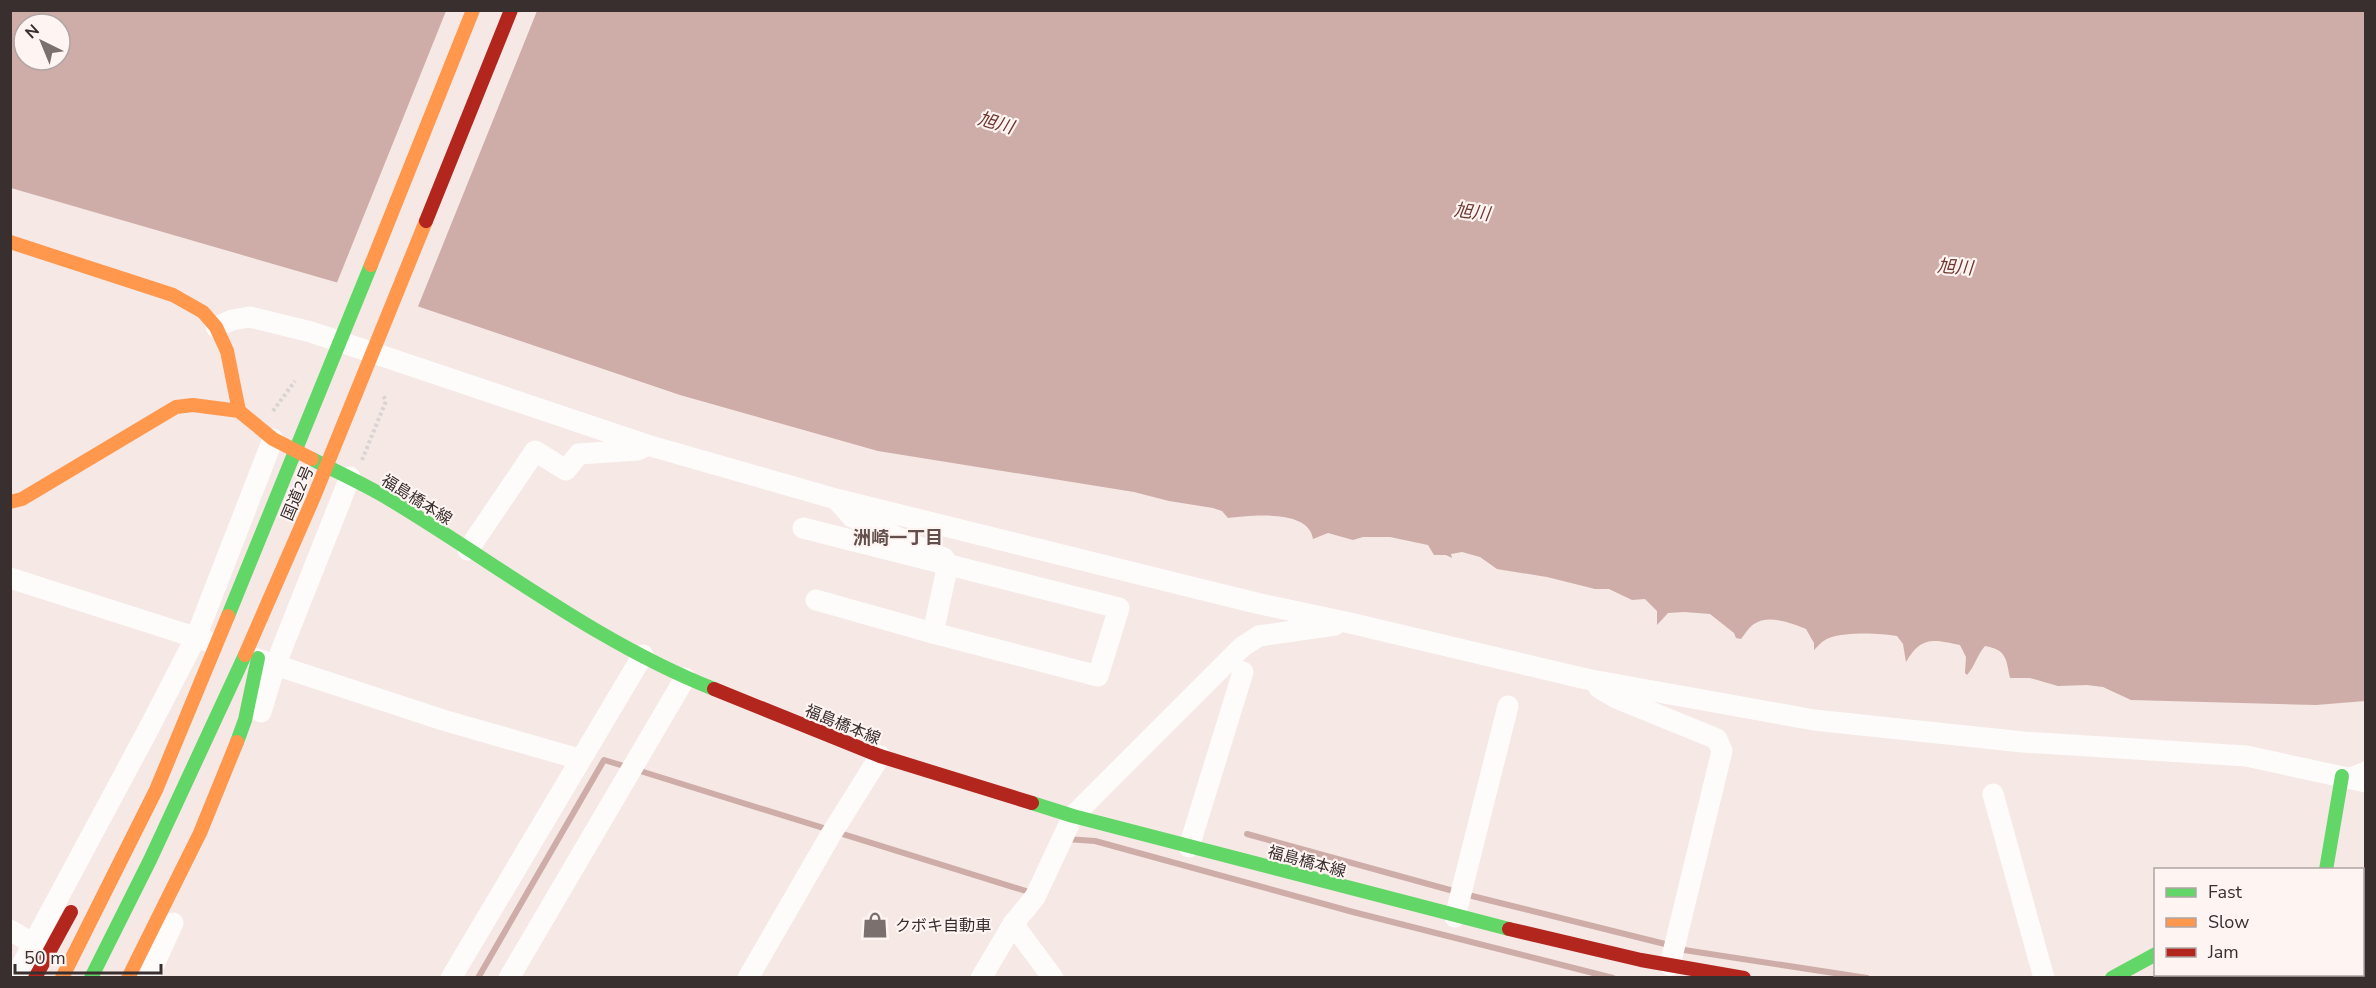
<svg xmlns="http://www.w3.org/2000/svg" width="2376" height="988" viewBox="0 0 2376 988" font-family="'Nunito Sans','Noto Sans JP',sans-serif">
  <rect width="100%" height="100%" fill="#f5e8e5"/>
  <path fill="#ceaca7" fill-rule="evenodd" d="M 10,11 L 2365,11 L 2365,701 L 2316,705 L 2131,700 L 2103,687 L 2087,685 L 2058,686 L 2030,678 L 2010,678 C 2006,659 2007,650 1985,646 C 1977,655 1975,666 1967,675 L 1965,673 L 1966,657 L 1960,645 C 1933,639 1921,636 1906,662 L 1903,644 L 1897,636 C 1878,633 1847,632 1829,638 C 1823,640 1818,646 1814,650 L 1814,643 L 1806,629 C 1792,623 1768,614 1754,624 C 1749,627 1745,634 1741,639 L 1736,638 L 1734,633 L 1710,614 L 1684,612 L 1668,613 L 1657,625 L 1657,611 L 1645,599 L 1632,600 L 1609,589 L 1595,589 L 1547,577 L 1497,569 L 1480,557 L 1462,552 L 1451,554 L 1452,558 L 1446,555 L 1434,555 L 1428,545 L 1390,537 L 1363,537 L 1353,540 L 1328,533 L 1313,539 C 1309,508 1249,516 1228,518 L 1222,511 L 1213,508 L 1169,501 L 1134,492 L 878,451 L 680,395 L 408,303 L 11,188 ZM 24,24 L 60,24 L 60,60 L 24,60 Z"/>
  <polygon fill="#f5e8e5" points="446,11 537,11 417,309 336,285"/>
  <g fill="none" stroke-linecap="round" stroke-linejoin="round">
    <g stroke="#ceaca7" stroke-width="6">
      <polyline points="637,770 1029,892 1032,888"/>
      <polyline points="1247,834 1468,895 1665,944"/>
      <polyline points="1066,839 1095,841 1353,912 1613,978"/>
      <polyline points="1684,950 1867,978"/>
      <polyline points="478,978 604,760 627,767"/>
    </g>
    <g stroke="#d7d4d3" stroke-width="4" stroke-dasharray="3 3" stroke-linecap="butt">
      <polyline points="273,411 295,381"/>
      <polyline points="362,460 386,401 383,395"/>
    </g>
    <polyline stroke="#fefcfb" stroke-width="10" points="2344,775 2366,766"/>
    <g stroke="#fefcfb" stroke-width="21">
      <polyline points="216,327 232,320 250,317 311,332 647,445 836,499 1256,603 1350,623 1586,679 1814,720 2023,742 2246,756 2366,782"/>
      <polyline points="837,500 852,517 944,558 948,564 933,633"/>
      <polyline points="803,528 1119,608 1098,676 933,633 816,600"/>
      <polyline points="468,550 535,451 566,470 579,454 637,450 644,447"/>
      <polyline points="10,578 207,641"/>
      <polyline points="248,656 443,720 579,759"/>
      <polyline points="1599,688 1616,698 1717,739 1722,751 1670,965"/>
      <polyline points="261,712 275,666 350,477"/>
      <polyline points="1993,794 2044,978"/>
      <polyline points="1189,847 1243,672"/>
      <polyline points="2362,886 2366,887"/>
      <polyline points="1455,917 1508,706"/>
      <polyline points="1013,924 1053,978"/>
      <polyline points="10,930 47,952"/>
      <polyline points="15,978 148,730 196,637 273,439"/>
      <polyline points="148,978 173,923"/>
      <polyline points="451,978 643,655"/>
      <polyline points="509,978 685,678"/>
      <polyline points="748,978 830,836 880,756"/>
      <polyline points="981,978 1013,924 1035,897 1073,816 1242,647 1259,636 1335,625"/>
      <polyline points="2309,978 2310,974"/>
    </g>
    <g stroke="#63d668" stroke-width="14">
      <path d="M 312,459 C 337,472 364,484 389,499 C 496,563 597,643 714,689"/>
      <polyline points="228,616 371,265"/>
      <polyline points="237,742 245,720 258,658"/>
      <polyline points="1032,803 1073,816 1509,929"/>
      <polyline points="2326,870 2342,776"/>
      <polyline points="91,978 150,860 245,655"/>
      <polyline points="2112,978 2156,954"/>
    </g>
    <g stroke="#ff974d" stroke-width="14">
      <polyline points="10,242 173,295 203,312 216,327 227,351 239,411"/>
      <polyline points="371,265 473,10"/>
      <polyline points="10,502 22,499 176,407 193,405 239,411 273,439 312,459"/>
      <polyline points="245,655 313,499 426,221"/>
      <polyline points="62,978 156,790 228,616"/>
      <polyline points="128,978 200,833 237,742"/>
    </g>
    <g stroke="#b3261e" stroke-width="14">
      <polyline points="426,221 511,10"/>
      <polyline points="714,689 880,756 1032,803"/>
      <polyline points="1509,929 1641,960 1744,978"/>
      <polyline points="35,978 71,912"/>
    </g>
  </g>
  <defs>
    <g id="shop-bare" transform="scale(2.07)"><path d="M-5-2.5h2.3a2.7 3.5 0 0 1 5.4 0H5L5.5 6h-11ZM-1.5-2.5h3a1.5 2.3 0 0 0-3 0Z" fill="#7b706e" stroke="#fef4f2" stroke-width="2.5" paint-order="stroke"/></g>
  </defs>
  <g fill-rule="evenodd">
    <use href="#shop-bare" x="875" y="925"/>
  </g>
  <g text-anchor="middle" stroke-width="4.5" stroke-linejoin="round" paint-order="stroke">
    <g font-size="16" fill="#392f2e" stroke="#fef4f2">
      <text transform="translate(297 493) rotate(-67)" y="6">国道2号</text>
      <text transform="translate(417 499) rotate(32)" y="6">福島橋本線</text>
      <text transform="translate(843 724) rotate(22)" y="6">福島橋本線</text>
      <text transform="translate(1307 861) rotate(15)" y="6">福島橋本線</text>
    </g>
    <g font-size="16" fill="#392f2e" stroke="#fef4f2" text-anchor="start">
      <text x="895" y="931">クボキ自動車</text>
    </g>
    <g font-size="18" font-style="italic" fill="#70362f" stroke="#fef4f2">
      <text transform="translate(996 123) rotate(16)" y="6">旭川</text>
      <text transform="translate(1472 212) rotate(7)" y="6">旭川</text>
      <text transform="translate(1955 267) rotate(4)" y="6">旭川</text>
    </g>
    <g font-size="18" font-weight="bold" fill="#624e4b" stroke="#fef4f2">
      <text x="898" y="544">洲崎一丁目</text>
    </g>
  </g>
  <rect width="2376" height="988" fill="none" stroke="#392f2e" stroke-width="24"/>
  <rect x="2154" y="868" width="210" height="108" fill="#fef4f2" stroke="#afa5a4" stroke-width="1.5"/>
  <rect x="2166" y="888" width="30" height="9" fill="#63d668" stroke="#afa5a4" stroke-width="1.5"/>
  <text x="2208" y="898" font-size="18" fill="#392f2e">Fast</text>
  <rect x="2166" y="918" width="30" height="9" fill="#ff974d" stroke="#afa5a4" stroke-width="1.5"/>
  <text x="2208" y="928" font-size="18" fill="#392f2e">Slow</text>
  <rect x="2166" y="948" width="30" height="9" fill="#b3261e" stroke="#afa5a4" stroke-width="1.5"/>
  <text x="2208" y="958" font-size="18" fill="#392f2e">Jam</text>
  <g transform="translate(42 42) rotate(317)"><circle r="28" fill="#fef4f2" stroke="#afa5a4" stroke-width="1.5"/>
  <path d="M0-4.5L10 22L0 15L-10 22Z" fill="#7b706e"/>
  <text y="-9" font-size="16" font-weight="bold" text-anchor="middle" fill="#392f2e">N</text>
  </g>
  <path d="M15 964v9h146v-9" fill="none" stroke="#392f2e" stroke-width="3"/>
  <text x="24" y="964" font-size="18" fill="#392f2e" stroke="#fef4f2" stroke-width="4.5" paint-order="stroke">50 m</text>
</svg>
